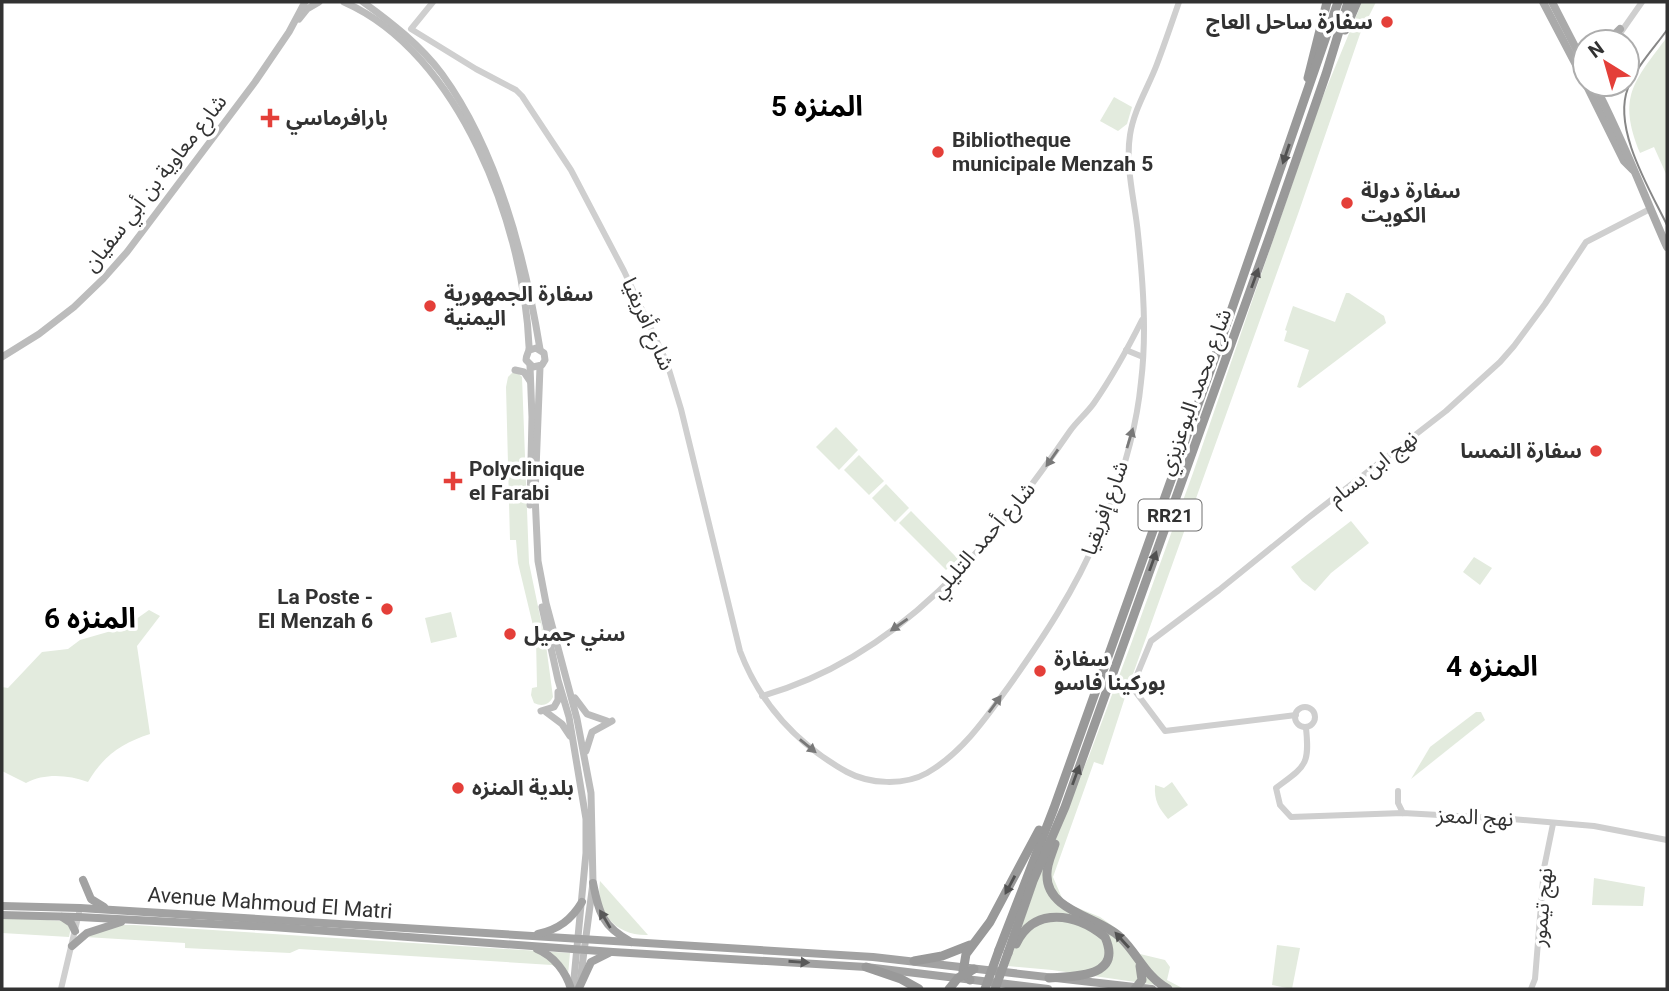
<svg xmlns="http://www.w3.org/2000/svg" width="1669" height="991" viewBox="0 0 1669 991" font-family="Roboto,'Noto Sans Arabic',sans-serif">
  <rect width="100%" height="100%" fill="#fff"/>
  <g fill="#e3ebde">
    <polygon points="1362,2 1376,2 1360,34 1298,214 1128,688 1103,765 1094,762 1053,877 1062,898 1073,906 1100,917 1117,929 1140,954 1165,960 1170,967 1167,980 1184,989 1052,970 1008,966 1043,864 1089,756 1131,644 1193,473 1319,106"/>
    <path d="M 1667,37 L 1667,176 L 1654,147 L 1640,153 C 1617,96 1634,82 1667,37 Z"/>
    <polygon points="1114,97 1132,107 1127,124 1118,131 1100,121"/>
    <polygon points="1346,293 1349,293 1384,316 1386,323 1300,388 1297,387 1309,350 1284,341 1287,331 1285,330 1293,306 1335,322"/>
    <path d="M 512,373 L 518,373 L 522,377 L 529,563 L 546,645 L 553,697 C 549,705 542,707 534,703 L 531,695 L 532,688 L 537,687 L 536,638 L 518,563 L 516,540 L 510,540 L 506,387 L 508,377 Z"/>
    <polygon points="836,427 858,450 839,470 816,447"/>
    <polygon points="859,455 884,481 869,495 844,470"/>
    <polygon points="886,484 909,508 895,522 872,498"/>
    <polygon points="911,511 958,559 946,570 899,523"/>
    <polygon points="1351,521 1369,543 1331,573 1315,591 1302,581 1291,567"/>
    <polygon points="1474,557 1492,568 1480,585 1463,572"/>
    <path d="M 149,610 L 160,616 L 137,646 L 150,734 C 122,743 103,756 88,782 C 68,775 45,773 26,783 L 2,771 L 2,687 L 8,688 L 42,652 L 68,649 L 80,640 L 125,627 Z"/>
    <polygon points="451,612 457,637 431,643 425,618"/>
    <polygon points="1476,712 1481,712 1485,720 1411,779 1430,747"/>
    <path d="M 1172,782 L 1188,805 L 1168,819 C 1159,808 1154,801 1155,785 L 1164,788 Z"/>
    <polygon points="1594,878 1645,887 1643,906 1592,905"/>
    <path d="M 600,881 L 648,935 C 615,936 595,912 600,881 Z"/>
    <polygon points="2,917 62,921 71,927 69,937 2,933"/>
    <polygon points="117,925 134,925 570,953 568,975 552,965 299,949 290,953 185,948 185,943 85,937"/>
    <polygon points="1277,945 1300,948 1292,989 1272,985"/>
  </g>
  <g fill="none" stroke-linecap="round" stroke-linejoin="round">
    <g stroke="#cfcfcf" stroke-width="6">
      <path d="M 433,2 L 411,29 L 476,69 L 516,90 L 522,96 L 571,170 L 624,271 L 667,363 L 681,409 L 740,651 C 760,704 798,745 847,772 C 869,784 904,786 927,773 C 962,753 986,718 1009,686 C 1043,638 1075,590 1098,535 C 1119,487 1136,434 1141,382 C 1147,334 1143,282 1138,234 C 1135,202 1125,167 1130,135 C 1134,109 1148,88 1157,64 C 1165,43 1172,22 1179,2"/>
      <polyline points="1614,42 1642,2"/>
      <polyline points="1126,350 1143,357"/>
      <path d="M 762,696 C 900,657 992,544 1070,431 C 1077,421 1087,413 1094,403 C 1112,377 1128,348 1142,320"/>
      <circle cx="1305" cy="717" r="10"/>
      <polyline points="1296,715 1165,731 1132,687 1151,641 1219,590 1308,518 1446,411 1500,362 1514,346 1545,304 1586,242 1650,209"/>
      <path d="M 1306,728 C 1310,766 1305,766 1276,788 L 1280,805 L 1291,817 L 1403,813 L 1512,819 L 1594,826 L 1667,840"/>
      <polyline points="1398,791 1398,803 1403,813"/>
      <polyline points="61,989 79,913"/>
      <polyline points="1531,989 1535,979 1544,868 1553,824"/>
    </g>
    <g stroke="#bcbcbc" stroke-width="7">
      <path d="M 344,2 C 460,53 524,226 529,346 C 530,352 526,354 526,360 L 533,367 L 542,365 L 545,360 L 544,353 L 536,348 L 530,350"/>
      <path d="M 363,2 C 392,23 420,45 442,74 C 498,151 525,257 540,349"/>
      <polyline points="299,19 307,9 319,2"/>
      <polyline points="2,357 39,334 74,307 103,279 127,252 255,82 289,32 305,2"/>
      <polyline points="530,366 532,417 530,505"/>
      <polyline points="540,367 535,495 538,561 546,603 577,719 591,793 593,883 580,982"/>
      <polyline points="515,370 524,372 530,381"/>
      <polyline points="542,607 558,680 569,717 586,819 586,853 573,989"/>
      <polyline points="575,698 587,714 607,721"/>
      <polyline points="541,711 554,707 558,700 558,692"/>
      <polyline points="546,712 562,724 570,736"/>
      <polyline points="586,751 592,732 612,721"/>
    </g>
    <g stroke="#aaa" stroke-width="8">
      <polyline points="1543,2 1585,82"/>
      <polyline points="1552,2 1585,66"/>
      <polyline points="1607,42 1620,29"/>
      <polyline points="1586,84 1624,161 1633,170"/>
      <path d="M 1594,84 C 1622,137 1643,193 1667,247"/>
    </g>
    <g stroke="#a2a2a2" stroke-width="8">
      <polyline points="83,880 91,899 104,907"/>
      <path d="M 593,883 C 599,913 602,926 631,942"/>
      <polyline points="2,906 80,908 873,957 1152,989"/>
      <polyline points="2,915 79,917 272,927 613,952 866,967 1048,989"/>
      <polyline points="62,917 71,923 75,931"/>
      <path d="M 538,934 C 559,929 571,920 582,902"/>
      <polyline points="72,946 87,933 121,922"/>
      <path d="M 537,949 C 554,956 566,972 571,989"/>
      <polyline points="579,988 591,962 609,953"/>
    </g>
    <g stroke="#999" stroke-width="9">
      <polyline points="1345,30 1357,2"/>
      <polyline points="1308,78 1327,2"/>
      <path d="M 1055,844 C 1052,854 1046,865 1047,876 C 1047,911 1099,917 1120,937 C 1138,954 1145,976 1168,989"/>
      <path d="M 1016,944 C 1034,906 1076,913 1105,937 C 1123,978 1074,976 1049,978"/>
      <polyline points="999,950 1054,808 1220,343 1338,2"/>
      <polyline points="1008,953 1033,881 1065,807 1268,241 1326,74 1348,2"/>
      <polyline points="914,961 942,956 970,945"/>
      <polyline points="866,967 901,979 919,989"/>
      <polyline points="970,980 963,972 966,954 990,922 1039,830"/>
      <polyline points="949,989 958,978 974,969"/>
      <polyline points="1135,989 1142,980 1140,966"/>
    </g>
    <path stroke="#878787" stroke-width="2" d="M 1667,30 C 1654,48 1636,67 1628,88 C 1612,128 1650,190 1667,225"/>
    <g stroke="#999" stroke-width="9">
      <polyline points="985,989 999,950"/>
      <polyline points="995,989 1008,953"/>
    </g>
  </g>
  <defs><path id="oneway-solid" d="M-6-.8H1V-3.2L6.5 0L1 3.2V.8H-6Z" transform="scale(1.75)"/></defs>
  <g fill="#515151">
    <use href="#oneway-solid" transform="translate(1286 154) rotate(109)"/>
    <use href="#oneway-solid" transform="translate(1255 278) rotate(-70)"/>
    <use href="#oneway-solid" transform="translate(1153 561) rotate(-70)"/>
    <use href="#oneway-solid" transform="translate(1076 775) rotate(-70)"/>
    <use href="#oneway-solid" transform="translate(1010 885) rotate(118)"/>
    <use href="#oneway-solid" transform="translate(1122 940) rotate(-132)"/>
  </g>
  <g fill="#797979">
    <use href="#oneway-solid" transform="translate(1130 438) rotate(-73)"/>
    <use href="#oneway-solid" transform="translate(1052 458) rotate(125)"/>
    <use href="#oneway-solid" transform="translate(899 625) rotate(145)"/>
    <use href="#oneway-solid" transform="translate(995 704) rotate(-54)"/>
    <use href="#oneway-solid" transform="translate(808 746) rotate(39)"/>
  </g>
  <g fill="#595959">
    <use href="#oneway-solid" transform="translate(605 919) rotate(-121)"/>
    <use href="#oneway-solid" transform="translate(799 962) rotate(4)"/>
  </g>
  <g fill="#e43f39" stroke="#fff" stroke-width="2.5">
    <circle cx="1387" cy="22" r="7"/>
    <path d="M266.5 107.5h7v7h7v7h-7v7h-7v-7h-7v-7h7z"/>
    <circle cx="938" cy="152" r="7"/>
    <circle cx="1347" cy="203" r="7"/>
    <circle cx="430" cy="306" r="7"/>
    <circle cx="1596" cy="451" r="7"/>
    <path d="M449.5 470.5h7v7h7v7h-7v7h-7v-7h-7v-7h7z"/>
    <circle cx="387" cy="609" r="7"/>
    <circle cx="510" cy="634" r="7"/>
    <circle cx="1040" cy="671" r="7"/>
    <circle cx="458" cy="788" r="7"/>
  </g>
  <g text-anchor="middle" stroke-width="7" stroke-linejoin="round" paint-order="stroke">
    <rect fill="#fff" stroke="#707070" stroke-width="2" x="1138.5" y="499.5" width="63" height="31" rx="5"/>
    <g font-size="19" font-weight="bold" fill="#323232">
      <text x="1170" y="522">RR21</text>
    </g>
    <g font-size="21" font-weight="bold" fill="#323232" stroke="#fff" text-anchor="start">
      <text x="1373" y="29" text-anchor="end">سفارة ساحل العاج</text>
      <text x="286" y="125">بارافرماسي</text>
      <text x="952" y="147">Bibliotheque<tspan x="952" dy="24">municipale Menzah 5</tspan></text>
      <text x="1361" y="198">سفارة دولة<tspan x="1361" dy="24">الكويت</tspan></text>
      <text x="444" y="301">سفارة الجمهورية<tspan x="444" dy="24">اليمنية</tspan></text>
      <text x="1582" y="458" text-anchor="end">سفارة النمسا</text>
      <text x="469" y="476">Polyclinique<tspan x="469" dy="24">el Farabi</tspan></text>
      <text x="373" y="604" text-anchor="end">La Poste -<tspan x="373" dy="24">El Menzah 6</tspan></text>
      <text x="524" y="641">سني جميل</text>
      <text x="1054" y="666">سفارة<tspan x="1054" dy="24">بوركينا فاسو</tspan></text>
      <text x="472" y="795">بلدية المنزه</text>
    </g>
    <g font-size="21" fill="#323232" stroke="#fff">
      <text transform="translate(155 183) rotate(-52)" y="7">شارع معاوية بن أبي سفيان</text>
      <text transform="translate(648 324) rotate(66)" y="7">شارع أفريقيا</text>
      <text transform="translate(1195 392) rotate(-70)" y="7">شارع محمد البوعزيزي</text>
      <text transform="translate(1373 468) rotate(-38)" y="7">نهج ابن بسام</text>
      <text transform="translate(1105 508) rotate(-70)" y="7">شارع إفريقيا</text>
      <text transform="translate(983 540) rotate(-49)" y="7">شارع أحمد التليلي</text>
      <text transform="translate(1475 817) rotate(3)" y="7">نهج المعز</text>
      <text transform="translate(270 903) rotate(4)" y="7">Avenue Mahmoud El Matri</text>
      <text transform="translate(1542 907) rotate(-85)" y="7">نهج تيمور</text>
    </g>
    <g font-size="28" font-weight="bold" fill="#000" stroke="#fff">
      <text x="817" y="116">المنزه 5</text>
      <text x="90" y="628">المنزه 6</text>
      <text x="1492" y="676">المنزه 4</text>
    </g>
  </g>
  <rect width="1669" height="991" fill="none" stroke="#323232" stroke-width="7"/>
  <g transform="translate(1606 63) rotate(323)"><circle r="33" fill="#ffffff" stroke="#adadad" stroke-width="2"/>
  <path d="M0-5L12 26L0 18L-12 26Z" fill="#e43f39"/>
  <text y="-10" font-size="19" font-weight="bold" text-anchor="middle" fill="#323232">N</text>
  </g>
</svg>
